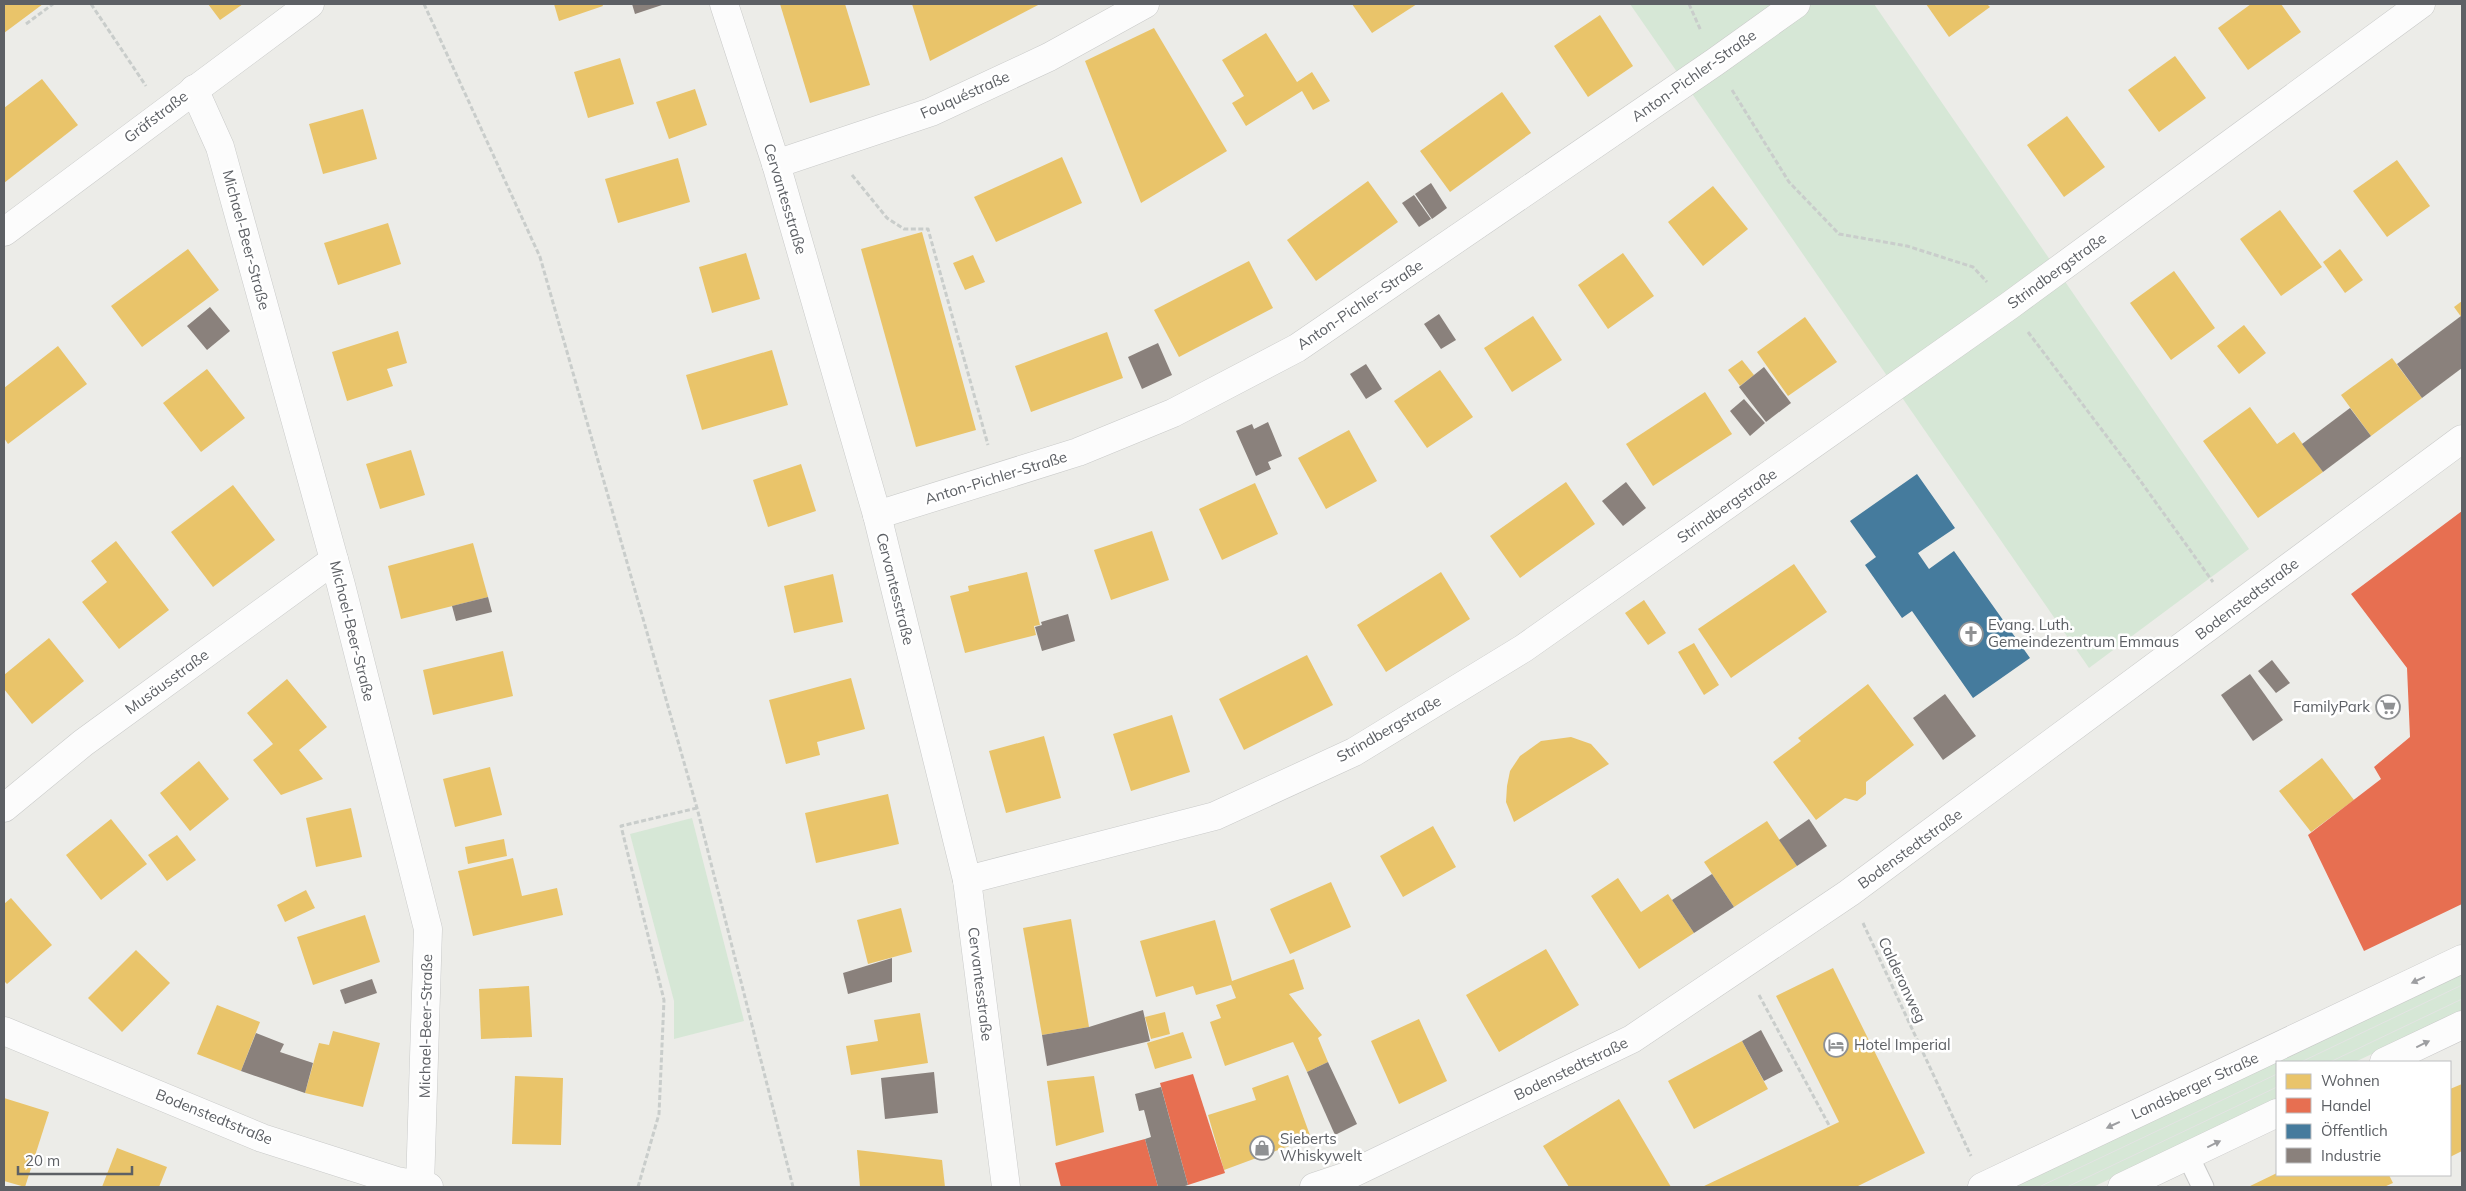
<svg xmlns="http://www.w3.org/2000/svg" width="2466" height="1191" viewBox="0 0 2466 1191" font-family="Mulish,sans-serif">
  <rect width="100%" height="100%" fill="#ecece8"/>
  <g fill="#d6e7d6">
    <polygon points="1630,4 1874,4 2249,549 2089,668"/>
    <polygon points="692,818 744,1021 674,1039 674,1001 630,834"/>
    <polygon points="2462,974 2462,1011 2355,1062 2277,1062 2277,1099 2093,1187 2014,1187"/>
  </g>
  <g fill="#e9c46a">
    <polygon points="4,4 43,4 4,33"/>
    <polygon points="208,4 243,4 220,20"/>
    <polygon points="554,4 602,4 603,6 559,21"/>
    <polygon points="780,4 845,4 870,85 810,103"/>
    <polygon points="912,4 1040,4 930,61"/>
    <polygon points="1352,4 1417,4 1372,33"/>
    <polygon points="1926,4 1987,4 1990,7 1949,37"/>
    <polygon points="2251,4 2281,4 2301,32 2248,70 2218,28"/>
    <polygon points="1600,15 1633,66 1588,97 1554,46"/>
    <polygon points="1154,28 1227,151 1141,203 1085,61"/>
    <polygon points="1266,33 1297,82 1312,72 1330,101 1313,110 1302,91 1246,126 1232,103 1244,96 1222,60"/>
    <polygon points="2175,56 2206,98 2159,132 2128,90"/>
    <polygon points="620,58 634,104 588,118 574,72"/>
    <polygon points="42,79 78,125 4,183 4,108"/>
    <polygon points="695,89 707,125 669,139 656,102"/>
    <polygon points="1502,92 1531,133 1450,192 1420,151"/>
    <polygon points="363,109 377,159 323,174 309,124"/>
    <polygon points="2067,116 2105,167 2064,197 2027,145"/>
    <polygon points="1062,157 1082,203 996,242 974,197"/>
    <polygon points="678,158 690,202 618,223 605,179"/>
    <polygon points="2397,160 2430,206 2387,237 2353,191"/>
    <polygon points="1368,181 1398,222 1316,281 1287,240"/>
    <polygon points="1713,186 1748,229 1703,266 1668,222"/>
    <polygon points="2280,210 2322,267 2281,296 2240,239"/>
    <polygon points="388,223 401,264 338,285 324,243"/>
    <polygon points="922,232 976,430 916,447 861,249"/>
    <polygon points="188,249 219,290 142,347 111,306"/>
    <polygon points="2340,249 2363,280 2345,293 2323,262"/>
    <polygon points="746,253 760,299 712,313 699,267"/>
    <polygon points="1623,253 1654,296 1608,329 1578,285"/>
    <polygon points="973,255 985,282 965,290 953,263"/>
    <polygon points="1249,261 1273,308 1179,357 1154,310"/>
    <polygon points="2174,271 2215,328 2171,360 2130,303"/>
    <polygon points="2462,301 2462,318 2454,307"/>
    <polygon points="1533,316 1562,360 1512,392 1484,348"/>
    <polygon points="1805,317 1837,362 1788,396 1757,352"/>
    <polygon points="2244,325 2266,353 2239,374 2217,346"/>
    <polygon points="398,331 407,363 387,369 393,386 347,401 332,352"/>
    <polygon points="1107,332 1123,378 1031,412 1015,366"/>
    <polygon points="58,346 87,384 8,444 4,438 4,388"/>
    <polygon points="772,350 788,405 702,430 686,375"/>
    <polygon points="2392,358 2422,398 2371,436 2341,395"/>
    <polygon points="1742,360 1754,375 1740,386 1728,370"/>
    <polygon points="207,369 245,418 201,452 163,403"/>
    <polygon points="1440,370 1473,417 1427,448 1394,401"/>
    <polygon points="1705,392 1732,434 1653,486 1626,444"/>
    <polygon points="2250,407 2277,444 2294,432 2323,472 2258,518 2203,441"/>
    <polygon points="1349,430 1377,481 1326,509 1298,458"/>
    <polygon points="411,450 425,495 380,509 366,464"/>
    <polygon points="801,464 816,511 768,527 753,480"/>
    <polygon points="1566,482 1595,524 1520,578 1490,536"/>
    <polygon points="1255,483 1278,534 1222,560 1199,509"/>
    <polygon points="233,485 275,540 213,587 171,532"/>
    <polygon points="1152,531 1169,580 1111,600 1094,550"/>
    <polygon points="116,541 169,610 119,649 82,602 107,582 91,561"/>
    <polygon points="473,543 488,597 401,619 388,566"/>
    <polygon points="1794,564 1827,612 1731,678 1698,629"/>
    <polygon points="1027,572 1040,625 1034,626 1036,635 965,653 950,596 969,591 968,586"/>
    <polygon points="1441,572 1470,619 1386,672 1357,625"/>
    <polygon points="833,574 843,622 794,633 784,586"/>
    <polygon points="1644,600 1666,633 1648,645 1625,613"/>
    <polygon points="49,638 84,681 32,724 4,689 4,675"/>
    <polygon points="1694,643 1719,685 1704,695 1678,652"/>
    <polygon points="503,651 513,696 433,715 423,670"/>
    <polygon points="1307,655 1333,705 1244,750 1219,699"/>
    <polygon points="851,678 865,729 817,742 820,755 786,764 769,700"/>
    <polygon points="287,679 327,727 299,750 323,779 281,795 253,760 273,744 247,713"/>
    <polygon points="1868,684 1914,745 1866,782 1866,794 1857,801 1845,798 1816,820 1773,762 1801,741 1798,738"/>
    <polygon points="1172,715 1190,772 1131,791 1113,734"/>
    <polygon points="1044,736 1061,798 1006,813 989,751"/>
    <polygon points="1571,737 1591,744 1609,764 1514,822 1506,802 1507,786 1510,771 1520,756 1541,741"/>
    <polygon points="2322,758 2354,800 2311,832 2279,791"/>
    <polygon points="199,761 229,799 190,831 160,793"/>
    <polygon points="490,767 502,815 455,827 443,779"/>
    <polygon points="888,794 899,844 816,863 805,813"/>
    <polygon points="351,808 362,857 316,867 306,818"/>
    <polygon points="111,819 147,864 101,900 66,855"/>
    <polygon points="1767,821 1797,866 1734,907 1704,862"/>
    <polygon points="1433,826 1456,867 1403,897 1380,856"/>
    <polygon points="177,835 196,860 167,881 148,855"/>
    <polygon points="504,839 507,856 468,864 465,847"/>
    <polygon points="513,858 522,896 557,888 563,915 473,936 458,871"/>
    <polygon points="1618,878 1641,912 1668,894 1694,933 1639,969 1591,896"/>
    <polygon points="1331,882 1351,927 1290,954 1270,909"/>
    <polygon points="306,890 315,908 285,922 277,905"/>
    <polygon points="11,898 52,945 7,984 4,981 4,904"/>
    <polygon points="901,908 912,952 868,964 857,920"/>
    <polygon points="365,915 380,962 313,985 297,937"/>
    <polygon points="1071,919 1089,1027 1042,1035 1023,928"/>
    <polygon points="1215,920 1232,981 1294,959 1304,989 1289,994 1322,1035 1318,1038 1328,1062 1307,1072 1293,1042 1225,1066 1210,1022 1221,1018 1216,1005 1236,998 1231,985 1196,995 1193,986 1156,997 1140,941"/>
    <polygon points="1546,949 1579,1005 1499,1052 1466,995"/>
    <polygon points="136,950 170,983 122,1032 88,998"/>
    <polygon points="1833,968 1925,1153 1856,1187 1702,1187 1839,1122 1776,996"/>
    <polygon points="529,986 532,1037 481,1039 479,989"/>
    <polygon points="217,1005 260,1022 241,1071 197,1054"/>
    <polygon points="1165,1012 1170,1034 1151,1039 1145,1017"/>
    <polygon points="920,1013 928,1063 851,1075 846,1046 878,1041 874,1020"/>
    <polygon points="1419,1019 1447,1081 1399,1104 1371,1041"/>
    <polygon points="333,1031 380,1043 363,1107 305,1093 319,1043 329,1045"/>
    <polygon points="1183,1032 1192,1058 1155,1069 1147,1043"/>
    <polygon points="1742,1041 1768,1089 1694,1129 1668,1081"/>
    <polygon points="1288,1075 1311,1138 1224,1170 1208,1115 1256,1100 1252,1088"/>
    <polygon points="515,1076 563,1078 561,1145 512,1144"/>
    <polygon points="1094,1076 1104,1132 1056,1146 1047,1081"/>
    <polygon points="2462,1084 2462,1151 2450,1157 2450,1089"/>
    <polygon points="4,1098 49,1112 25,1187 4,1181"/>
    <polygon points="1619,1099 1671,1187 1569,1187 1543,1146"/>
    <polygon points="117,1148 167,1167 159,1187 102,1187"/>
    <polygon points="857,1150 942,1160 945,1187 860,1187"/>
    <polygon points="2277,1173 2277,1175 2389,1175 2393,1183 2384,1187 2248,1187"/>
  </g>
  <g fill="#e76f51">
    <polygon points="2462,511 2462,904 2364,951 2308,835 2381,779 2374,767 2410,737 2407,668 2351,594"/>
    <polygon points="1193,1074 1225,1173 1188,1185 1160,1083"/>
    <polygon points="1145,1139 1158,1187 1061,1187 1055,1163"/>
  </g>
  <polygon fill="#457b9d" points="1917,474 1955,528 1918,553 1929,569 1954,551 2030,658 1973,698 1912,611 1902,618 1865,565 1876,557 1850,521"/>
  <g fill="#8a817c">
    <polygon points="632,4 665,4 635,14"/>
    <polygon points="1431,183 1447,208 1432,219 1415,194"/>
    <polygon points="1414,195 1431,219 1419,227 1402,203"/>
    <polygon points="210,307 230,331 207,350 187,326"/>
    <polygon points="1439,314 1456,340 1441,349 1424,324"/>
    <polygon points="2461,316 2462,368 2422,398 2397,364"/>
    <polygon points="1158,343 1172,375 1142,389 1128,357"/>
    <polygon points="1366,364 1382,389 1366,399 1350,374"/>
    <polygon points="1764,367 1791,403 1766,422 1739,387"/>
    <polygon points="1744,399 1765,423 1750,436 1730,411"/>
    <polygon points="2350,408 2371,436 2323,472 2302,444"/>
    <polygon points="1268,422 1282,456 1268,462 1271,469 1256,476 1236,431 1252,424 1254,429"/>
    <polygon points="1626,482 1646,508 1623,526 1602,501"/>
    <polygon points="488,597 492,612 456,621 452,606"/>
    <polygon points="1068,614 1075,641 1042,651 1035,627 1042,625 1041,622"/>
    <polygon points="2272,660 2290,683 2276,693 2258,671"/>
    <polygon points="2250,674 2283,720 2253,741 2221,695"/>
    <polygon points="1945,694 1976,736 1943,760 1913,718"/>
    <polygon points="1809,819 1827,846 1797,866 1779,840"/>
    <polygon points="1712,874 1734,907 1694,933 1672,900"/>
    <polygon points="892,958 892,982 848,994 843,973"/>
    <polygon points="372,979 377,993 345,1004 340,990"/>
    <polygon points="1143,1010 1150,1041 1047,1066 1042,1035 1089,1027"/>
    <polygon points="1761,1030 1783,1071 1764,1081 1742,1041"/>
    <polygon points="256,1033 284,1044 280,1052 313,1063 305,1093 241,1071"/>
    <polygon points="1328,1062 1357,1124 1335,1135 1307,1072"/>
    <polygon points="934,1072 938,1113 885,1119 881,1078"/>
    <polygon points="1161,1087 1188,1185 1182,1187 1158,1187 1145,1139 1151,1137 1144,1110 1139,1111 1135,1094"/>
  </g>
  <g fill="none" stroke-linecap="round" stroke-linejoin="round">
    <g stroke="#c9cac9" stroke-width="23">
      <polyline id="lane" points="2188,1156 2203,1187"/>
    </g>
    <g stroke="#c9cac9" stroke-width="29">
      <g id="street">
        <polyline points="724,4 776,164 877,515 967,880 1006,1187"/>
        <polyline points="194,89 220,147 341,585 428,929 420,1186"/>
        <polyline points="776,164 931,112 1049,57 1145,4"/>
        <polyline points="4,232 310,4"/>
        <polyline points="877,515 1078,452 1173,413 1297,348 1715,62 1796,4"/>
        <polyline points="4,808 83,743 334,560"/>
        <polyline points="967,880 1215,816 1354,752 1524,648 2009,306 2421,4"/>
        <polyline points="4,1031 262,1138 397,1181 429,1187"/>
        <polyline points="1314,1187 1347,1176 1632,1039 1849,893 2462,439"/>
      </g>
    </g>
    <g stroke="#c8c8c8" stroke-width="29">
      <g id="secondary">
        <polyline points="2384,1062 2462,1025"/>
        <polyline points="1982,1187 2462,959"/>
        <polyline points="2122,1187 2277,1113"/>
      </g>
    </g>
    <g stroke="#c9cdcb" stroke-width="3" stroke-dasharray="5 2.5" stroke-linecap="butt">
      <polyline points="91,4 146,86"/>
      <polyline points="424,4 540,257 697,808 793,1187"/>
      <polyline points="1689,4 1701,31"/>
      <polyline points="26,24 53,4"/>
      <polyline points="1732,90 1789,182 1839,234 1907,246 1973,267 1987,282"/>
      <polyline points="852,175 887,218 904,229 928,229 988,445"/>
      <polyline points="2028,332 2139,479 2213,582"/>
      <polyline points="1863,923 1971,1156"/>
      <polyline points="1759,995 1830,1127"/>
      <polyline points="638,1187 659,1114 664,1000 621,826 697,808"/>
    </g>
    <use href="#lane" stroke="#fcfcfc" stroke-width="21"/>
    <use href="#street" stroke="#fcfcfc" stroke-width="28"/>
    <use href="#secondary" stroke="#fcfcfc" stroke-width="28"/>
    <g stroke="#e3e4e3" stroke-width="1">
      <polyline points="2301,1062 2462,985"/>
      <polyline points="2330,1062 2462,999"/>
      <polyline points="2039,1187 2277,1074"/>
      <polyline points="2067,1187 2277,1087"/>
    </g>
  </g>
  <defs><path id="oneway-solid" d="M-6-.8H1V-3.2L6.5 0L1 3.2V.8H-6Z" transform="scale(1.25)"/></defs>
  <g fill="#9d9ea1">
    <use href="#oneway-solid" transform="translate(2418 980) rotate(155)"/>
    <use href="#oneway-solid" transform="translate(2423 1044) rotate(-26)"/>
    <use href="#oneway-solid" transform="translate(2113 1125) rotate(155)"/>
    <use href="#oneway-solid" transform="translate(2214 1144) rotate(-26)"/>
  </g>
  <defs>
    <g id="church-ring" transform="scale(1.25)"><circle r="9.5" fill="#fff" stroke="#8f9193" stroke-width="1.5"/><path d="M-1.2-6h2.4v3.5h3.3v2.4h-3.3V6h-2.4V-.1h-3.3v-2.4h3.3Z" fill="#8f9193"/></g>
    <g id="supermarket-ring" transform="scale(1.25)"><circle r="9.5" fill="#fff" stroke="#8f9193" stroke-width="1.5"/><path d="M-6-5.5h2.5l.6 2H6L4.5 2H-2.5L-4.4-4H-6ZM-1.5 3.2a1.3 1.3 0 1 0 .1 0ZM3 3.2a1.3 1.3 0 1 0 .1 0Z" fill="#8f9193"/></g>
    <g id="hotel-ring" transform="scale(1.25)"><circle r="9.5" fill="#fff" stroke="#8f9193" stroke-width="1.5"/><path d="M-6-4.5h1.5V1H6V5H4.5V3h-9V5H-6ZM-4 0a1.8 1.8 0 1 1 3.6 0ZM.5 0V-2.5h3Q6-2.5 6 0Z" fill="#8f9193"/></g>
    <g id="shop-ring" transform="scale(1.25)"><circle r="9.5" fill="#fff" stroke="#8f9193" stroke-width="1.5"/><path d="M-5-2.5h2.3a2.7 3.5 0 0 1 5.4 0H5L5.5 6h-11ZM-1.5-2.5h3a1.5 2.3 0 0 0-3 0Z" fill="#8f9193"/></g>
  </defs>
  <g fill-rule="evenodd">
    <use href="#church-ring" x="1971" y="634"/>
    <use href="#supermarket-ring" x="2388" y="707"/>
    <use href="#hotel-ring" x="1836" y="1045"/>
    <use href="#shop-ring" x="1262" y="1148"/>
  </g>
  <g text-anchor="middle" stroke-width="5" stroke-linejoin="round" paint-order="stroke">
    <g font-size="15" fill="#5d6065" stroke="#fff">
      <text transform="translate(1694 76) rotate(-35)" y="5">Anton-Pichler-Straße</text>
      <text transform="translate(965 95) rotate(-24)" y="5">Fouquéstraße</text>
      <text transform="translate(156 117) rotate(-37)" y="5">Gräfstraße</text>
      <text transform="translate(785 199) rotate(73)" y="5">Cervantesstraße</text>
      <text transform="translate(246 240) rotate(75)" y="5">Michael-Beer-Straße</text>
      <text transform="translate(2057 271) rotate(-36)" y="5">Strindbergstraße</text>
      <text transform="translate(1360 305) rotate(-34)" y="5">Anton-Pichler-Straße</text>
      <text transform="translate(996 478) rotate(-17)" y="5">Anton-Pichler-Straße</text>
      <text transform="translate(1727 506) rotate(-35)" y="5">Strindbergstraße</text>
      <text transform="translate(895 589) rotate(76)" y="5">Cervantesstraße</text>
      <text transform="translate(2247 599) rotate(-37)" y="5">Bodenstedtstraße</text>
      <text transform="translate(352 631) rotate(76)" y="5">Michael-Beer-Straße</text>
      <text transform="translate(167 682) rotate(-36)" y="5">Musäusstraße</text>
      <text transform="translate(1389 729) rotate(-30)" y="5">Strindbergstraße</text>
      <text transform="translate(1910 849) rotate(-36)" y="5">Bodenstedtstraße</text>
      <text transform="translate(1902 980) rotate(65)" y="5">Calderonweg</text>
      <text transform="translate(980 984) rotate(83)" y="5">Cervantesstraße</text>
      <text transform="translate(426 1026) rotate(-89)" y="5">Michael-Beer-Straße</text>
      <text transform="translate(1571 1069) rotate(-26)" y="5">Bodenstedtstraße</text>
      <text transform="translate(2195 1086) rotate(-25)" y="5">Landsberger Straße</text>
      <text transform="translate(214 1117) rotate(22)" y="5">Bodenstedtstraße</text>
    </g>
    <g font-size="15" fill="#5d6065" stroke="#fff" text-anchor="start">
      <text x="1988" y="630">Evang. Luth.<tspan x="1988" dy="17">Gemeindezentrum Emmaus</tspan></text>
      <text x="2370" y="712" text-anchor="end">FamilyPark</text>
      <text x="1854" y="1050">Hotel Imperial</text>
      <text x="1280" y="1144">Sieberts<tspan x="1280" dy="17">Whiskywelt</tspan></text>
    </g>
  </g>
  <rect width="2466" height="1191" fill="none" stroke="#5d6065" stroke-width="10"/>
  <rect x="2276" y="1061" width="175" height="115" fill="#ffffff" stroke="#bebfc1"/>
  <rect x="2286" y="1074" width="25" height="15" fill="#e9c46a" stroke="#bebfc1"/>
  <text x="2321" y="1086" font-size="15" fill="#5d6065">Wohnen</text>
  <rect x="2286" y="1098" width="25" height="15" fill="#e76f51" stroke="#bebfc1"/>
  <text x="2321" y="1111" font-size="15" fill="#5d6065">Handel</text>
  <rect x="2286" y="1124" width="25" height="15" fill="#457b9d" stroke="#bebfc1"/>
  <text x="2321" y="1136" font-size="15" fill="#5d6065">Öffentlich</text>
  <rect x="2286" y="1148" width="25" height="15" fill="#8a817c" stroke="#bebfc1"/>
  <text x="2321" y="1161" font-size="15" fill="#5d6065">Industrie</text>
  <path d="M18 1166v8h114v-8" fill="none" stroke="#5d6065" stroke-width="2.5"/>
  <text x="25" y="1166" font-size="15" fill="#5d6065" stroke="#ffffff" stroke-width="4" paint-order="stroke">20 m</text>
</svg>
